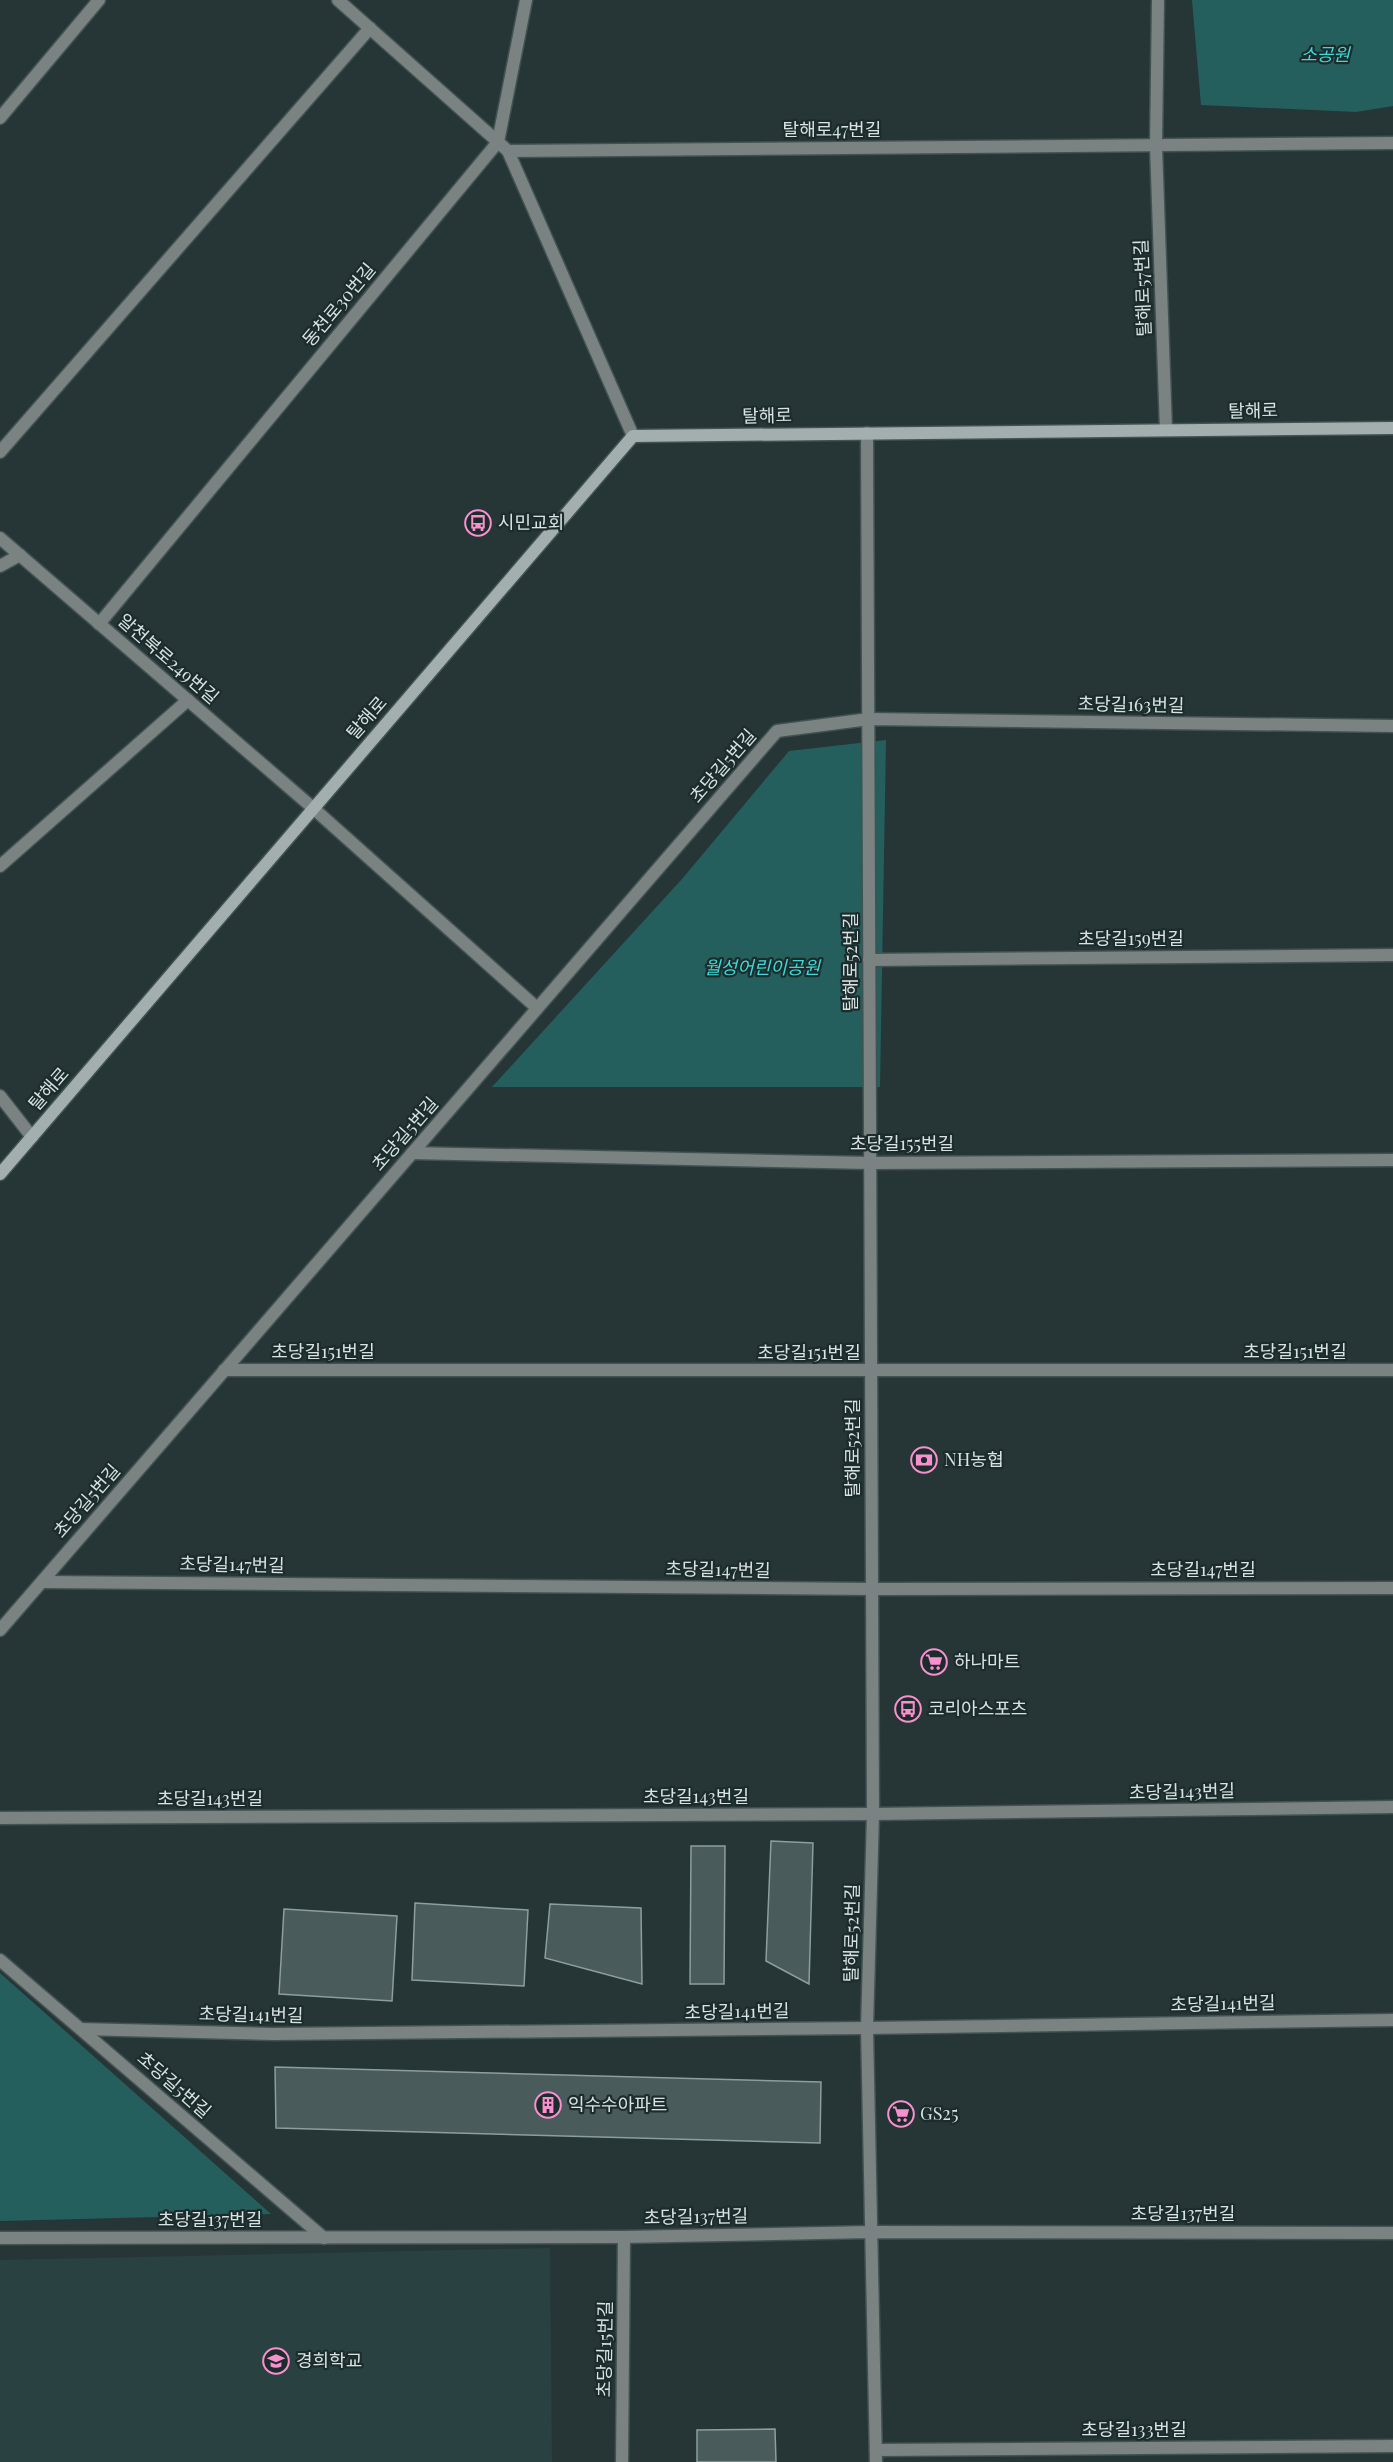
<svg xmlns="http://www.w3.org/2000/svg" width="1393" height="2462" viewBox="0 0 1393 2462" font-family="'Playfair Display','Noto Sans KR',serif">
  <rect width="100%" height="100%" fill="#263636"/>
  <polygon fill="#294141" points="550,2248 552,2462 0,2462 0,2260"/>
  <g fill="#245f5e">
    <polygon points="1192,0 1393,0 1393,106 1356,112 1201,105"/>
    <polygon points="886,740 880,1087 492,1087 682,879 789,751"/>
    <polygon points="0,1973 271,2214 0,2221"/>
  </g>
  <g fill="#4a5b5b" stroke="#8c9e9d" stroke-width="1.5">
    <polygon points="771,1841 813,1843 809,1984 766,1961"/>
    <polygon points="691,1846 725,1846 724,1984 690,1984"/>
    <polygon points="415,1903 528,1910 524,1986 412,1980"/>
    <polygon points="550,1904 641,1908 642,1984 545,1958"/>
    <polygon points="284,1909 397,1916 392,2001 279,1994"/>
    <polygon points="275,2067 821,2082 820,2143 276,2128"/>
    <polygon points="775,2429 776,2462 697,2462 697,2430"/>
  </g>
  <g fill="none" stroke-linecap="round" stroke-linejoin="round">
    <g stroke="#425252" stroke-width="15">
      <g id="street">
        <polyline points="526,0 498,142 508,151 633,436"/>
        <polyline points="1158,0 1156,146 1166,430"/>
        <polyline points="0,118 99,0"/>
        <polyline points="508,151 1393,143"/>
        <polyline points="867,433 873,1814 867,2028 876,2462"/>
        <polyline points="0,452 370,28"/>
        <polyline points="0,538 313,808 537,1008"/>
        <polyline points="0,566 20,555"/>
        <polyline points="99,624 498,142 338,0"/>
        <polyline points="0,866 188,700"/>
        <polyline points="869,960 1393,955"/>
        <polyline points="0,1096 32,1137"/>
        <polyline points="412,1153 870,1163 1393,1160"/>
        <polyline points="224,1370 1393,1370"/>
        <polyline points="42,1582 872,1589 1393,1588"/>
        <polyline points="0,1630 777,731 869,719 1393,726"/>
        <polyline points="0,1818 873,1814 1393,1807"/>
        <polyline points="0,1960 324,2238"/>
        <polyline points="81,2029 274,2034 867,2028 1393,2020"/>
        <polyline points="0,2238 624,2237 870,2232 1393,2233"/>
        <polyline points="876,2450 1393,2446"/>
        <polyline points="622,2462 624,2237"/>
      </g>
    </g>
    <g stroke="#425252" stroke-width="15">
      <polyline id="secondary" points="0,1174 633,436 1393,428"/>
    </g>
    <use href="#street" stroke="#7a8282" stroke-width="12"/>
    <use href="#secondary" stroke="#a3afaf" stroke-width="12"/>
  </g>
  <defs>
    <g id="bus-ring" transform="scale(1.35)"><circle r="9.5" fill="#1c2c2c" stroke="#f790cd" stroke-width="1.5"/><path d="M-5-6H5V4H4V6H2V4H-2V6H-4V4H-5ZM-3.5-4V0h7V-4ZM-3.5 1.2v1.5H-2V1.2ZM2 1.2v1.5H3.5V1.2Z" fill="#f790cd"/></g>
    <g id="bank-ring" transform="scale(1.35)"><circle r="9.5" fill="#1c2c2c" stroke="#f790cd" stroke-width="1.5"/><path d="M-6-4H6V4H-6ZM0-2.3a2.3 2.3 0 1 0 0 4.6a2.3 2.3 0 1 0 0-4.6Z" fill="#f790cd"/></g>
    <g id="supermarket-ring" transform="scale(1.35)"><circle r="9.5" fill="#1c2c2c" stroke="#f790cd" stroke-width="1.5"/><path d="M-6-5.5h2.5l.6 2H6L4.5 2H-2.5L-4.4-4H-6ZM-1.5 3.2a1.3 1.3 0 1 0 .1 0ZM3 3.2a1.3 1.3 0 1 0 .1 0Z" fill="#f790cd"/></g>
    <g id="building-ring" transform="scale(1.35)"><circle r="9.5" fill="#1c2c2c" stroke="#f790cd" stroke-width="1.5"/><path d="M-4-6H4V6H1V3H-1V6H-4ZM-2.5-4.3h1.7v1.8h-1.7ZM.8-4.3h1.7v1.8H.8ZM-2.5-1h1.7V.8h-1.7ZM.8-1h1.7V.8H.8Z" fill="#f790cd"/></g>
    <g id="school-ring" transform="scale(1.35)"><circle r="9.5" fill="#1c2c2c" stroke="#f790cd" stroke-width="1.5"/><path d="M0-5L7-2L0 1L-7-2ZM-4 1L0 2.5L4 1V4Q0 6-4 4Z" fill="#f790cd"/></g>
  </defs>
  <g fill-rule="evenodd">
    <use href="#bus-ring" x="478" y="523"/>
    <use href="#bank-ring" x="924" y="1460"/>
    <use href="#supermarket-ring" x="934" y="1662"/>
    <use href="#bus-ring" x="908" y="1709"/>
    <use href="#building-ring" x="548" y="2105"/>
    <use href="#supermarket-ring" x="901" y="2114"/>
    <use href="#school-ring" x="276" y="2361"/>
  </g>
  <g text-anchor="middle" stroke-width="4.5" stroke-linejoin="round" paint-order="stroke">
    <g font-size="18" font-style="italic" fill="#3edad9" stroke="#1c2c2c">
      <text x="1325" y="61">소공원</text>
      <text x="762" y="974">월성어린이공원</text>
    </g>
    <g font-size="18" fill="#d8e2e2" stroke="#1c2c2c">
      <text x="832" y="136">탈해로47번길</text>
      <text transform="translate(1143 288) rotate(-92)" y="6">탈해로57번길</text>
      <text transform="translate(339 305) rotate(-50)" y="6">동천로30번길</text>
      <text transform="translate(1253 411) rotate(-1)" y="6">탈해로</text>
      <text transform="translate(767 416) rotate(-1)" y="6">탈해로</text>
      <text transform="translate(168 659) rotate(41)" y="6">알천북로249번길</text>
      <text transform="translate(1131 705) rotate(1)" y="6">초당길163번길</text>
      <text transform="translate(367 718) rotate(-49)" y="6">탈해로</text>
      <text transform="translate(723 766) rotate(-49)" y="6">초당길5번길</text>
      <text x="1131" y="945">초당길159번길</text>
      <text transform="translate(851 962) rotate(-90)" y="6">탈해로52번길</text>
      <text transform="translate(49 1089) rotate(-49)" y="6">탈해로</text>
      <text transform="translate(405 1134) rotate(-49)" y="6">초당길5번길</text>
      <text x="902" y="1150">초당길155번길</text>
      <text x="323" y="1358">초당길151번길</text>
      <text x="1295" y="1358">초당길151번길</text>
      <text x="809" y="1359">초당길151번길</text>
      <text transform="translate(853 1448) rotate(-90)" y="6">탈해로52번길</text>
      <text transform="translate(87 1501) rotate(-49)" y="6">초당길5번길</text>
      <text transform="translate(232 1565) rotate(1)" y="6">초당길147번길</text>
      <text transform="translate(718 1570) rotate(1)" y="6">초당길147번길</text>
      <text x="1203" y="1576">초당길147번길</text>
      <text transform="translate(1182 1792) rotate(-1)" y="6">초당길143번길</text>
      <text x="696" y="1803">초당길143번길</text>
      <text x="210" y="1805">초당길143번길</text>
      <text transform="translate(852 1933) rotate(-89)" y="6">탈해로52번길</text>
      <text transform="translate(1223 2004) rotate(-1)" y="6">초당길141번길</text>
      <text transform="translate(737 2012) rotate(-1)" y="6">초당길141번길</text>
      <text transform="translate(251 2015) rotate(1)" y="6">초당길141번길</text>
      <text transform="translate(174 2085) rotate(41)" y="6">초당길5번길</text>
      <text x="1183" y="2220">초당길137번길</text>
      <text transform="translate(696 2217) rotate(-1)" y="6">초당길137번길</text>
      <text x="210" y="2226">초당길137번길</text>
      <text transform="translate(605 2349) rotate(-89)" y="6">초당길15번길</text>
      <text x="1134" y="2436">초당길133번길</text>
    </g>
    <g font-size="18" fill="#d8e2e2" stroke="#1c2c2c" text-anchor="start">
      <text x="498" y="529">시민교회</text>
      <text x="944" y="1466">NH농협</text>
      <text x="954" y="1668">하나마트</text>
      <text x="928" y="1715">코리아스포츠</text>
      <text x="568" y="2111">익수수아파트</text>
      <text x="920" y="2120">GS25</text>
      <text x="296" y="2367">경희학교</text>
    </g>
  </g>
</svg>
